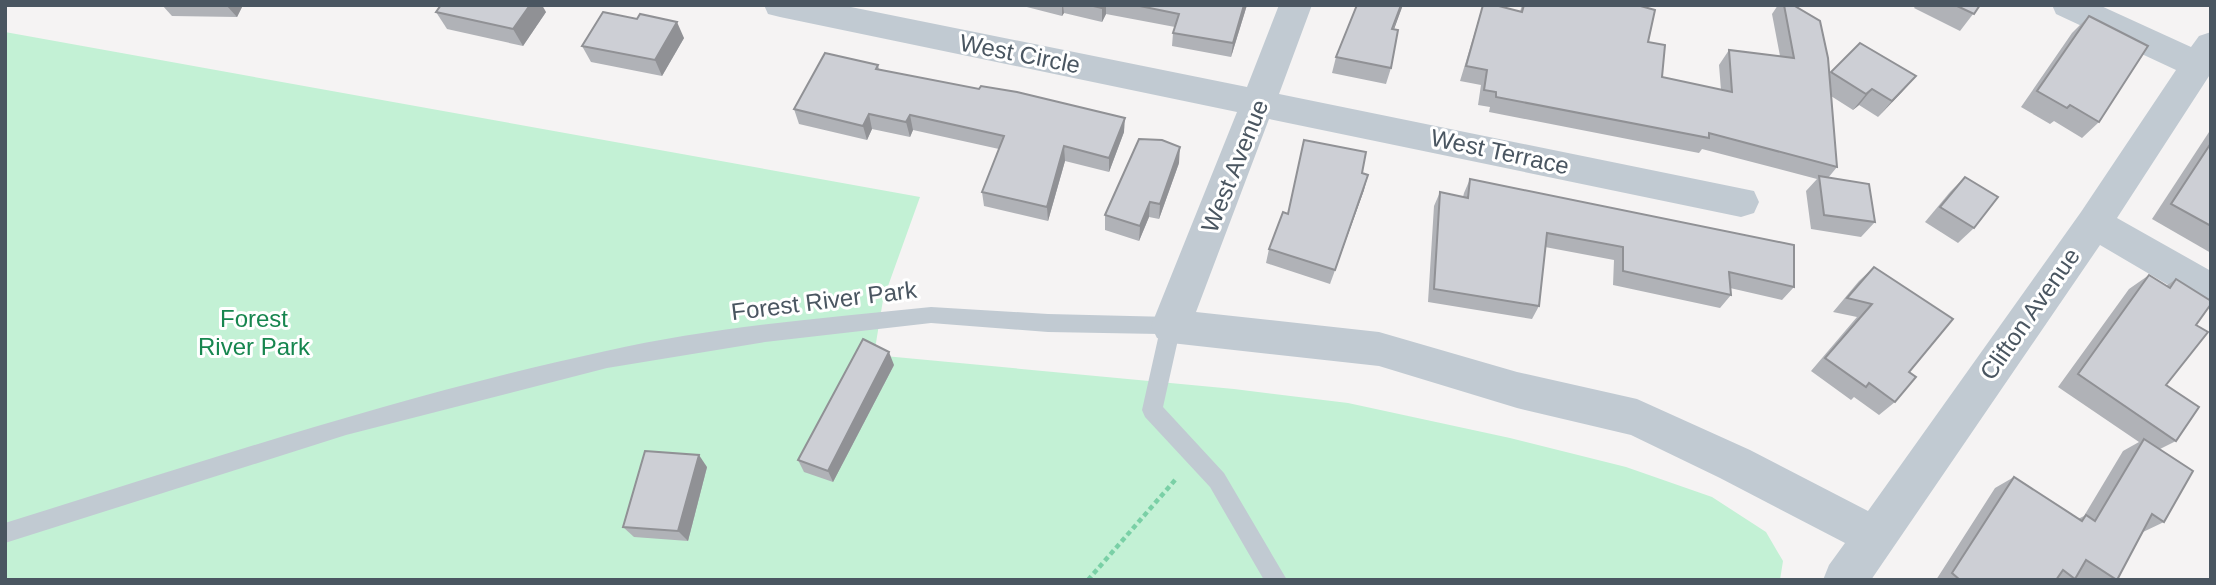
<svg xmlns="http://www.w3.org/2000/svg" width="2216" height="585" viewBox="0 0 2216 585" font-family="Arial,sans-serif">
  <rect width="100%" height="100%" fill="#f5f3f3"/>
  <polygon fill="#c3f1d5" points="5,32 920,197 883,300 874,355 1234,389 1348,403 1510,438 1626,467 1712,497 1766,532 1783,561 1780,580 5,580"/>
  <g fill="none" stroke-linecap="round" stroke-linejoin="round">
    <polyline stroke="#7ad0a6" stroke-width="4.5" stroke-dasharray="5 3.5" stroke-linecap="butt" points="1088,580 1176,479"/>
    <path fill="#c1cad2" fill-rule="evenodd" d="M 931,307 L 1048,314 L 1171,317 L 1178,320 L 1181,326 L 1163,407 L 1224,473 L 1287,580 L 1264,580 L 1210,487 L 1145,417 L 1142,410 L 1159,334 L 1048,332 L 931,323 L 765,342 L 607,368 L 346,435 L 5,543 L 5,523 C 204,461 402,395 606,351 C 712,327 823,318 931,307 Z"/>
    <polygon fill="#c1cad2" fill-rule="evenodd" points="764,5 841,5 1247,87 1279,5 1312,5 1279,94 1754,191 1759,202 1754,213 1741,217 1269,119 1196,312 1379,332 1517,372 1637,399 1750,450 1868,511 2081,212 2176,70 2056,14 2052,5 2099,5 2191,47 2199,36 2211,32 2211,73 2117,218 2211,271 2211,306 2197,302 2100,245 1871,580 1823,580 1829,565 1845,543 1720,478 1631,435 1517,408 1379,366 1171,343 1157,338 1151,326 1237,112 780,17 768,14"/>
  </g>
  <g fill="#b0b2b7">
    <polygon points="162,5 243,5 237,17 172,16"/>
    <polygon points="1019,5 1247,5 1231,57 1172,46 1173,33 1175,27 1106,14 1102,22 1064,13 1062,16"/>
    <polygon points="1401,5 1403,5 1394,29 1391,68 1386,84 1332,73 1336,57"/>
    <polygon points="1483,5 1520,12 1522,5 1637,5 1648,42 1662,77 1721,90 1719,65 1729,50 1780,56 1772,14 1778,5 1793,5 1829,75 1831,72 1916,76 1878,117 1859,105 1853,110 1831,96 1837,167 1828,178 1875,222 1861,237 1811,229 1806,191 1817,179 1702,149 1699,153 1489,112 1490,107 1478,105 1481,85 1460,81"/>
    <polygon points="1916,5 1980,5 1960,31 1914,8"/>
    <polygon points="436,12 546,12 523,46 447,29"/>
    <polygon points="2089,16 2099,122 2082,138 2054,121 2050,124 2021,107 2072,33"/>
    <polygon points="637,19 684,38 662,76 591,62 582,46"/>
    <polygon points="878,65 879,69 1124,132 1109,172 1065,161 1048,221 984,206 982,192 999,149 913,130 910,137 872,129 867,140 799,124 794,109"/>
    <polygon points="2211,129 2211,253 2152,219"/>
    <polygon points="1179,163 1159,219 1149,217 1139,241 1105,230 1105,215"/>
    <polygon points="1362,173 1364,190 1330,284 1266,263 1269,249 1288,214"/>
    <polygon points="1965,177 1974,228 1958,243 1925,222 1950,192"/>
    <polygon points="1470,179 1794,287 1782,300 1730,288 1731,295 1720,308 1613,285 1614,260 1545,247 1539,306 1532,319 1428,302 1434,206 1440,192 1463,197 1464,193"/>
    <polygon points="1874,267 1909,372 1895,402 1879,415 1854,397 1851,400 1811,371 1857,317 1833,312 1859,281"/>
    <polygon points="2149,275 2166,286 2176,279 2196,325 2166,385 2176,441 2160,449 2164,522 2143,532 2117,580 2080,580 2076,577 2073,580 1936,580 1995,488 2014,477 2078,519 2084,516 2123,451 2139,442 2058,387 2129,289"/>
    <polygon points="894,365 833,482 804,472 798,460"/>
    <polygon points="707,467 688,541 634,537 623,527"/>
  </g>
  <g fill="#909195">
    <polygon points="226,5 243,5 237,17"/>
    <polygon points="530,5 542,5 546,12 523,46 513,29"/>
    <polygon points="1062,5 1063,5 1064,13 1062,16"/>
    <polygon points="1103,5 1106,5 1106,14 1102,22 1102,8"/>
    <polygon points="1244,5 1247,5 1231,57 1233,43"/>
    <polygon points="1401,5 1403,5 1402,7 1388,46"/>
    <polygon points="677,22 684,38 662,76 655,60"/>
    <polygon points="1916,76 1902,92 1878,117 1892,101"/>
    <polygon points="1872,89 1859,105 1853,110 1866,94"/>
    <polygon points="869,114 872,129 867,140 863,126"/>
    <polygon points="910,115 913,130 910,137 906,122"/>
    <polygon points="1125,118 1124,132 1109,172 1109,158"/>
    <polygon points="1064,146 1065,161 1048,221 1047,207"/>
    <polygon points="1180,147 1179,163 1159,219 1160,204"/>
    <polygon points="1368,175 1364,190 1330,284 1335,270"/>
    <polygon points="1150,202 1149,217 1139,241 1140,226"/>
    <polygon points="889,352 894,365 833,482 828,471"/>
    <polygon points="699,455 707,467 688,541 678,531"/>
  </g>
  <g fill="#cdcfd5" stroke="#909195" stroke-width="2">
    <polygon points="441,5 530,5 513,29 436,12"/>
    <polygon points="1089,5 1103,5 1102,8"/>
    <polygon points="1135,5 1244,5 1233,43 1173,33 1179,14"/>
    <polygon points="1357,5 1401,5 1392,29 1398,30 1391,68 1336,57"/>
    <polygon points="1483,5 1495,5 1522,12 1524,5 1637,5 1655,10 1648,42 1665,45 1662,77 1732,92 1729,50 1794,58 1784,5 1793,5 1820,21 1828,58 1837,167 1709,133 1709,138 1496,97 1496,92 1484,90 1487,70 1466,66"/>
    <polygon points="1955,5 1980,5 1974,14"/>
    <polygon points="603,12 637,19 640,14 677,22 655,60 582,46"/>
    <polygon points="2089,16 2148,46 2099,122 2070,105 2067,108 2037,91"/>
    <polygon points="1860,43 1916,76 1892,101 1872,89 1866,94 1831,72"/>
    <polygon points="825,53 878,65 876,69 979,89 981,86 1017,92 1125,118 1109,158 1064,146 1047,207 982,192 1004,136 910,115 906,122 869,114 863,126 794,109"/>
    <polygon points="1139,139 1162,140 1180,147 1160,204 1150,202 1140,226 1105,215"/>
    <polygon points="1304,140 1366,152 1362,173 1368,175 1335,270 1269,249 1283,212 1288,214"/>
    <polygon points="2211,143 2211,226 2171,204"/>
    <polygon points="1819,176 1869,184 1875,222 1824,215"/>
    <polygon points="1965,177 1998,197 1974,228 1940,207"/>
    <polygon points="1470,179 1794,245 1794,287 1729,272 1731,295 1623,271 1623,247 1547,233 1539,306 1434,289 1440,192 1468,198"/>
    <polygon points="1874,267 1953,319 1909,372 1916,377 1895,402 1869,383 1866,387 1825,358 1872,304 1847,298"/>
    <polygon points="2149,275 2170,288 2176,279 2211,301 2211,304 2196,325 2208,332 2166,385 2199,407 2176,441 2078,374"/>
    <polygon points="863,339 889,352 828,471 798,460"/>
    <polygon points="2144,439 2193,471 2164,522 2152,514 2117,580 2086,560 2075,579 2063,570 2056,580 1960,580 1952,573 2014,477 2082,521 2086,515 2095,521"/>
    <polygon points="645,451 699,455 678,531 623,527"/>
  </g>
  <g text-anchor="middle" stroke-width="6" stroke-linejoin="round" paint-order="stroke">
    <g font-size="24" fill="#4a5661" stroke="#fff">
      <text transform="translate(1020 54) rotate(11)" y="8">West Circle</text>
      <text transform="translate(1500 152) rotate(12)" y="8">West Terrace</text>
      <text transform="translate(1235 166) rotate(-68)" y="8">West Avenue</text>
      <text transform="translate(824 301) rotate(-7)" y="8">Forest River Park</text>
      <text transform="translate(2030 314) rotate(-55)" y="8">Clifton Avenue</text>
    </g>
    <g font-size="24" fill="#17864f" stroke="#fff">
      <text x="254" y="327">Forest<tspan x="254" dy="28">River Park</tspan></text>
    </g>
  </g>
  <rect width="2216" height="585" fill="none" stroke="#4a5661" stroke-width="14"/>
</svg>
